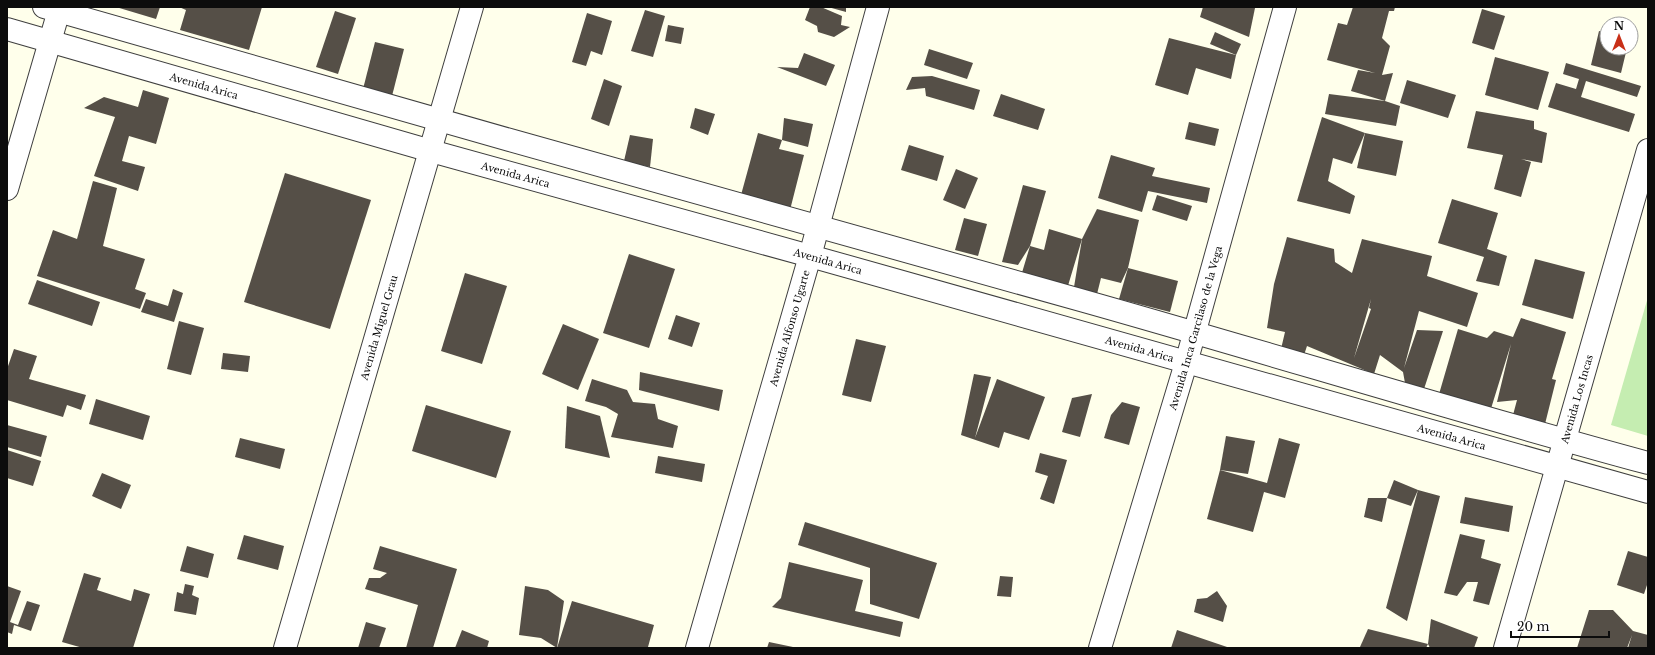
<svg xmlns="http://www.w3.org/2000/svg" width="1655" height="655" viewBox="0 0 1655 655" font-family="'Libre Baskerville',serif">
  <rect width="100%" height="100%" fill="#ffffeb"/>
  <polygon fill="#c5edb1" points="1648,297 1648,436 1611,425"/>
  <g fill="#554f47" fill-rule="evenodd">
    <polygon points="116,7 160,7 156,19"/>
    <polygon points="179,7 262,7 249,50 180,30 186,10"/>
    <polygon points="810,7 821,7 842,16 841,25 850,27 834,37 818,32 817,26 805,20"/>
    <polygon points="828,7 846,7 846,12"/>
    <polygon points="1203,7 1255,8 1249,37 1200,17"/>
    <polygon points="1353,7 1395,7 1394,11 1389,11 1382,38 1390,46 1382,75 1393,73 1385,101 1351,91 1358,70 1375,73 1327,60 1338,23 1347,25"/>
    <polygon points="1482,9 1505,16 1494,50 1472,43"/>
    <polygon points="645,10 665,16 653,57 631,51"/>
    <polygon points="335,11 356,18 338,74 316,67"/>
    <polygon points="587,13 612,21 602,55 591,51 586,66 572,62"/>
    <polygon points="668,25 684,28 681,44 665,41"/>
    <polygon points="1599,31 1607,33 1607,48 1627,48 1621,73 1591,65"/>
    <polygon points="1215,32 1241,44 1236,55 1210,44"/>
    <polygon points="1169,38 1236,55 1231,79 1196,68 1188,95 1155,85"/>
    <polygon points="375,42 404,49 392,96 363,89"/>
    <polygon points="929,49 973,63 967,79 924,65"/>
    <polygon points="804,53 835,65 826,86 777,67 798,68"/>
    <polygon points="1495,57 1549,72 1538,110 1485,95"/>
    <polygon points="1566,63 1641,86 1637,97 1586,81 1581,97 1635,114 1629,132 1548,107 1556,83 1576,89 1579,79 1563,74"/>
    <polygon points="932,76 980,90 974,110 926,96 925,88 906,90 912,77"/>
    <polygon points="604,79 622,86 609,126 591,119"/>
    <polygon points="1407,80 1456,95 1448,118 1400,103"/>
    <polygon points="143,90 169,98 156,144 129,136 122,161 145,167 138,191 94,176 115,117 84,108 104,97 138,107"/>
    <polygon points="1001,94 1045,109 1038,130 993,116"/>
    <polygon points="1329,94 1385,101 1400,106 1396,126 1325,114"/>
    <polygon points="695,108 715,114 708,135 690,128"/>
    <polygon points="1476,111 1534,121 1534,129 1547,133 1542,163 1521,159 1531,162 1521,197 1494,189 1503,155 1467,148"/>
    <polygon points="1322,117 1365,133 1352,164 1333,158 1328,181 1355,196 1350,214 1297,201"/>
    <polygon points="784,118 813,124 808,147 782,140"/>
    <polygon points="1189,122 1219,129 1215,146 1185,139"/>
    <polygon points="758,133 782,140 779,149 804,155 790,210 741,195"/>
    <polygon points="1365,133 1403,141 1396,176 1357,168"/>
    <polygon points="630,135 653,139 650,167 624,161"/>
    <polygon points="909,145 944,156 937,181 901,170"/>
    <polygon points="1111,155 1155,168 1152,176 1210,188 1207,203 1148,191 1142,212 1098,198"/>
    <polygon points="956,169 978,178 965,209 943,200"/>
    <polygon points="285,173 371,200 330,329 244,302"/>
    <polygon points="93,181 117,188 103,246 145,259 135,289 146,293 140,309 37,276 53,230 77,239"/>
    <polygon points="1023,185 1046,191 1030,246 1018,265 1002,262"/>
    <polygon points="1157,195 1192,206 1187,221 1152,210"/>
    <polygon points="1452,199 1498,213 1487,249 1507,256 1499,286 1476,281 1484,257 1438,243"/>
    <polygon points="1097,209 1139,220 1128,268 1121,283 1101,278 1097,294 1074,287 1082,239"/>
    <polygon points="964,218 987,224 978,256 955,250"/>
    <polygon points="1049,229 1082,239 1067,289 1021,276 1030,246 1044,250"/>
    <path d="M 1287,237 L 1334,249 L 1335,262 L 1352,273 L 1362,239 L 1432,256 L 1427,276 L 1478,293 L 1467,327 L 1419,311 L 1404,368 L 1417,330 L 1443,331 L 1424,389 L 1405,383 L 1403,372 L 1380,355 L 1374,374 L 1307,346 L 1304,355 L 1281,349 L 1285,332 L 1267,328 L 1274,284 ZM 1371,299 L 1369,308 L 1371,309 L 1354,358 Z"/>
    <polygon points="629,254 675,269 649,348 603,333"/>
    <polygon points="1535,259 1585,272 1573,319 1522,305"/>
    <polygon points="1128,268 1178,281 1170,312 1119,299"/>
    <polygon points="465,273 507,286 482,364 441,351"/>
    <polygon points="37,280 100,302 92,326 28,304"/>
    <polygon points="173,289 183,293 174,322 141,312 146,299 168,306"/>
    <polygon points="676,315 700,323 692,347 668,339"/>
    <polygon points="1521,318 1566,332 1552,379 1556,380 1545,424 1513,415 1517,400 1497,402 1511,344 1489,415 1437,401 1458,329 1487,338 1494,331 1513,337"/>
    <polygon points="179,321 204,328 191,375 167,369"/>
    <polygon points="563,324 599,339 578,390 542,374"/>
    <polygon points="856,339 886,346 871,402 842,395"/>
    <polygon points="14,349 37,356 29,379 86,395 81,410 67,405 63,417 7,400 7,369"/>
    <polygon points="223,353 250,356 248,372 221,369"/>
    <polygon points="640,372 723,390 719,411 639,390"/>
    <polygon points="974,374 991,377 975,438 997,379 1045,397 1029,440 1004,432 999,448 961,435"/>
    <polygon points="592,379 627,390 633,402 655,404 658,419 678,426 673,448 611,437 618,414 606,407 585,401"/>
    <polygon points="1092,394 1080,437 1062,432 1072,398"/>
    <polygon points="96,399 150,416 143,440 89,424"/>
    <polygon points="1122,402 1140,407 1129,445 1104,438 1111,415"/>
    <polygon points="426,405 511,431 496,478 412,451"/>
    <polygon points="567,406 600,416 610,458 565,448"/>
    <polygon points="7,425 47,436 41,457 7,447"/>
    <polygon points="1226,436 1255,441 1248,474 1220,470"/>
    <polygon points="240,438 285,449 280,469 235,457"/>
    <polygon points="1279,438 1300,444 1285,498 1264,492 1253,532 1207,519 1220,470 1267,483"/>
    <polygon points="7,450 41,461 33,486 7,478"/>
    <polygon points="1040,453 1067,460 1054,504 1040,499 1048,476 1035,472"/>
    <polygon points="658,456 705,464 702,482 655,473"/>
    <polygon points="102,473 131,485 121,509 92,496"/>
    <polygon points="1394,480 1418,490 1440,496 1407,621 1386,608 1418,490 1411,506 1387,498 1382,522 1364,517 1368,498 1387,498"/>
    <polygon points="1465,497 1513,506 1509,532 1460,523"/>
    <polygon points="805,522 937,563 919,619 870,604 870,568 798,545"/>
    <polygon points="1460,534 1485,540 1481,558 1501,564 1489,605 1473,601 1478,582 1467,582 1457,596 1444,593"/>
    <polygon points="244,535 284,546 278,570 237,559"/>
    <polygon points="187,546 214,554 208,578 180,571"/>
    <polygon points="380,546 457,569 433,648 406,648 418,605 365,589 369,578 380,578 387,573 373,569"/>
    <polygon points="1628,551 1648,557 1648,582 1644,594 1617,585"/>
    <polygon points="789,562 863,580 855,611 903,622 900,637 772,607 781,598"/>
    <polygon points="84,573 101,578 97,590 131,601 134,589 150,594 133,648 83,648 62,642"/>
    <polygon points="1000,576 1013,577 1011,597 997,596"/>
    <polygon points="185,584 194,586 192,595 199,598 196,615 174,611 177,592 183,594"/>
    <polygon points="7,586 21,591 10,622 18,625 27,601 40,605 31,631 14,625 12,634 7,632"/>
    <polygon points="525,586 548,590 564,601 557,648 541,638 519,635"/>
    <polygon points="1217,591 1227,606 1223,622 1194,612 1197,599 1207,598"/>
    <polygon points="572,601 654,625 648,647 651,648 557,648"/>
    <polygon points="1589,610 1613,610 1633,631 1648,635 1648,648 1628,648 1632,635 1627,648 1577,648"/>
    <polygon points="1431,619 1478,637 1474,648 1430,648 1428,644"/>
    <polygon points="366,622 386,628 379,648 358,648"/>
    <polygon points="1368,629 1428,644 1426,648 1364,648 1360,647"/>
    <polygon points="462,630 489,641 487,648 455,648"/>
    <polygon points="1177,630 1230,648 1171,648"/>
    <polygon points="769,642 793,647 793,648 767,648"/>
  </g>
  <g fill="none" stroke-linecap="round" stroke-linejoin="round">
    <g stroke="#3f3f3f" stroke-width="24">
      <g id="minor">
        <path d="M 44,7 C 390,108 737,203 1084,301 C 1272,354 1459,412 1648,463"/>
        <path id="s1" d="M 7,29 L 431,151 L 810,256 L 1648,492"/>
        <polyline points="7,189 60,7"/>
        <path id="s2" d="M 285,648 L 472,7"/>
        <path id="s3" d="M 697,648 L 810,256 L 878,7"/>
        <path id="s4" d="M 1100,648 L 1186,363 L 1285,7"/>
        <path id="s5" d="M 1505,648 L 1648,150"/>
      </g>
    </g>
    <use href="#minor" stroke="#fff" stroke-width="22"/>
  </g>
  <g text-anchor="middle" stroke-width="4" stroke-linejoin="round" paint-order="stroke">
    <g font-size="10" fill="#0c0c0c" stroke="#fff">
      <text dy="4" stroke="none"><textPath href="#s1" startOffset="205">Avenida Arica</textPath></text>
      <text dy="4" stroke="none"><textPath href="#s1" startOffset="529">Avenida Arica</textPath></text>
      <text dy="4" stroke="none"><textPath href="#s1" startOffset="853">Avenida Arica</textPath></text>
      <text dy="4" stroke="none"><textPath href="#s2" startOffset="334">Avenida Miguel Grau</textPath></text>
      <text dy="4" stroke="none"><textPath href="#s3" startOffset="333">Avenida Alfonso Ugarte</textPath></text>
      <text dy="4" stroke="none"><textPath href="#s4" startOffset="334">Avenida Inca Garcilaso de la Vega</textPath></text>
      <text dy="4" stroke="none"><textPath href="#s1" startOffset="1177">Avenida Arica</textPath></text>
      <text dy="4" stroke="none"><textPath href="#s5" startOffset="259">Avenida Los Incas</textPath></text>
      <text dy="4" stroke="none"><textPath href="#s1" startOffset="1501">Avenida Arica</textPath></text>
    </g>
  </g>
  <rect width="1655" height="655" fill="none" stroke="#0c0c0c" stroke-width="16"/>
  <g transform="translate(1619 36)"><circle r="19" fill="#ffffff" stroke="#9e9e9e"/>
  <path d="M0-3L7 15L0 10L-7 15Z" fill="#c82f18"/>
  <text y="-6" font-size="11" font-weight="bold" text-anchor="middle" fill="#0c0c0c">N</text>
  </g>
  <path d="M1511 631v6h98v-6" fill="none" stroke="#0c0c0c" stroke-width="2"/>
  <text x="1517" y="631" font-size="12" fill="#0c0c0c" stroke="#ffffff" stroke-width="3" paint-order="stroke">20 m</text>
</svg>
